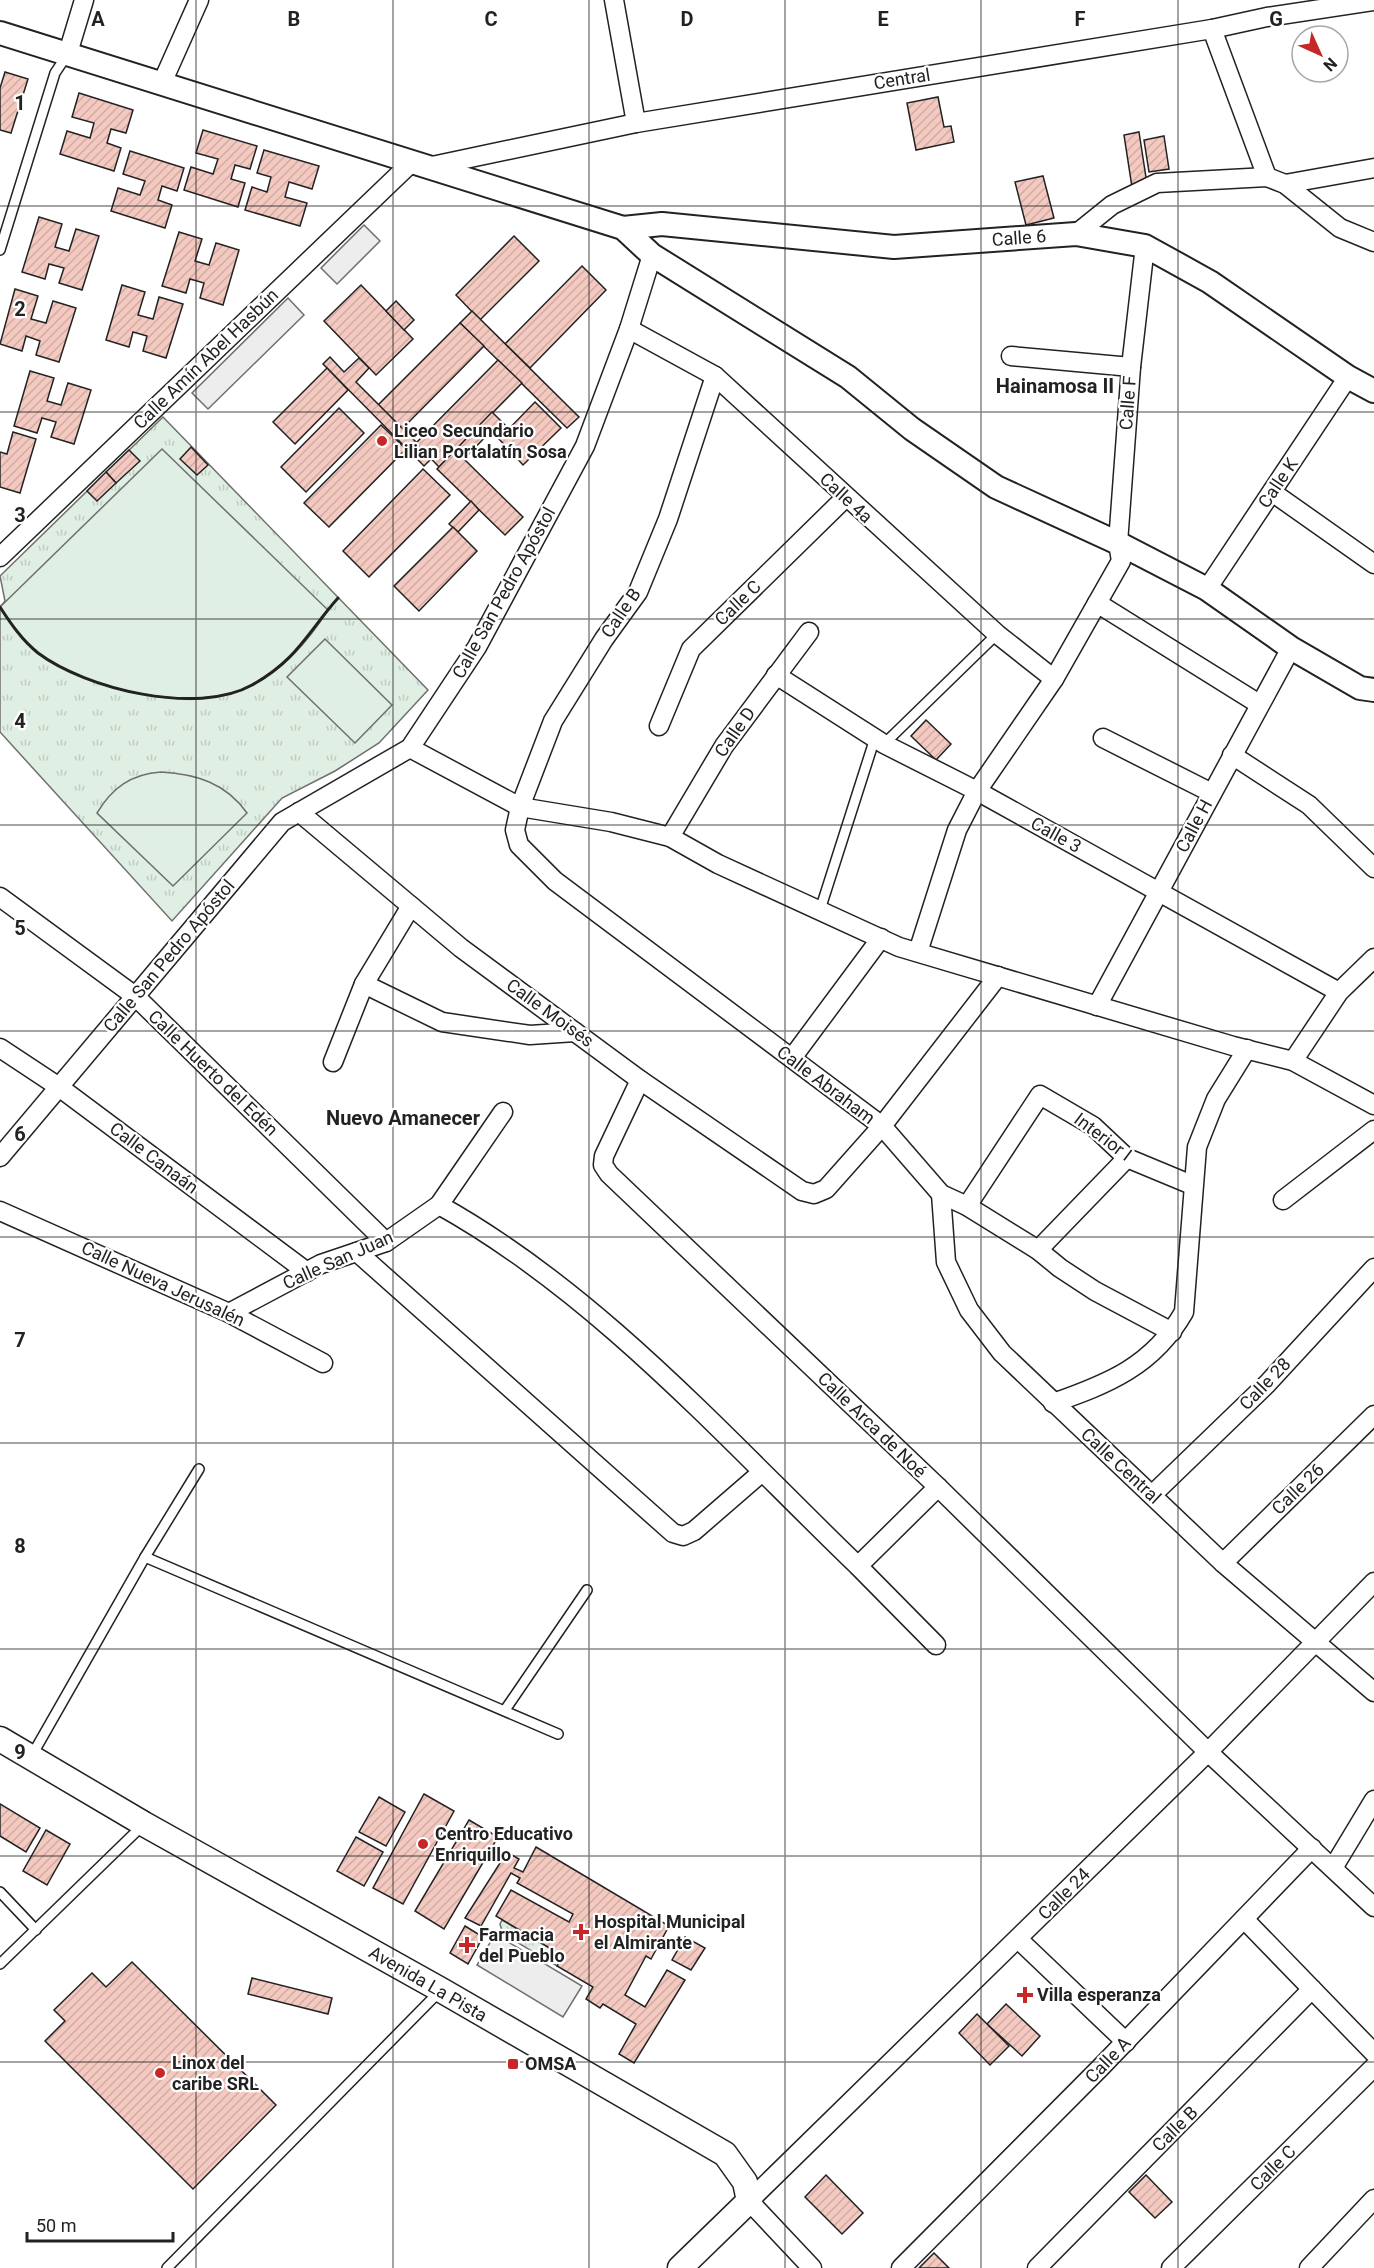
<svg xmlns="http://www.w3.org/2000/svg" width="1374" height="2268" viewBox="0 0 1374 2268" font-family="Roboto,sans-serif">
  <defs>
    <pattern id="grass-tufts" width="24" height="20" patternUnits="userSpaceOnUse" patternTransform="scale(1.5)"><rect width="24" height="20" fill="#e0efe3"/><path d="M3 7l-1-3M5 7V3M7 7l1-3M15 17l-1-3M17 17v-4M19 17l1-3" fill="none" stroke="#c0cdc2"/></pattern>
    <pattern id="building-hatch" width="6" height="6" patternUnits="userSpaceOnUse" patternTransform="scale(1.5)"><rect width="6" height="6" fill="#f3c9c0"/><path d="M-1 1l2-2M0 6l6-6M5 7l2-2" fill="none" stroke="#d0aca5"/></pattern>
  </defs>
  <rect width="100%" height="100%" fill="#fff"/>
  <g fill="url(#grass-tufts)" stroke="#6f6f6f" stroke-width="1.5">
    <polygon points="163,417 428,690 379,743 335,771 282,798 172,921 0,732 0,607 5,601 0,576"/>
    <polygon points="502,1920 563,1956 557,1966 503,1934 500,1924"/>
  </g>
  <g fill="#e0efe3" stroke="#6f6f6f" stroke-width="1.5">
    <path d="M 162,449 L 328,610 C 308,641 285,668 251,686 C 194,715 82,689 34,650 C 20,638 10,622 0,607 Z"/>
    <polygon points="325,639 392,705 355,743 287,677"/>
    <path d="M 161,772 C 196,774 226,783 247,813 L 173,886 L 97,813 C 112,788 131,774 161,772 Z"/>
  </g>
  <g fill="#ededed" stroke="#6f6f6f" stroke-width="1.5">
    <polygon points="364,225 380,241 337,284 321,268"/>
    <polygon points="288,298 304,315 208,409 192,393"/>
    <polygon points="495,1934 582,1986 563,2017 477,1965"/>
  </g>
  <g fill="url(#building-hatch)" stroke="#222" stroke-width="1.5">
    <polygon points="5,72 28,79 11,133 0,130 0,88"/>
    <polygon points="79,93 133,110 126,133 111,129 107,143 121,148 114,171 60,154 67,131 90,138 94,123 72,117"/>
    <polygon points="938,97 944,127 951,126 954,142 916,150 907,103"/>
    <polygon points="203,130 257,146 250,169 235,165 231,179 245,183 238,207 184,190 191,167 213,174 218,159 196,153"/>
    <polygon points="1139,132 1147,184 1132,187 1124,135"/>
    <polygon points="1164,136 1169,169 1149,172 1144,140"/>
    <polygon points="264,150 319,166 312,189 289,182 285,197 307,203 300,226 245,210 252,187 267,192 271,177 257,173"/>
    <polygon points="130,151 184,168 177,191 162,186 158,200 172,205 165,228 111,211 118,188 140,195 145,181 123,174"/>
    <polygon points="1043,176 1054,218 1026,225 1015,182"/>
    <polygon points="39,217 62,224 55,247 69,251 76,229 99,236 82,290 59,283 64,268 49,264 45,279 22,272"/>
    <polygon points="179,232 202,239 195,261 209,265 216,243 239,250 223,305 200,298 204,283 190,279 186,293 162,286"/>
    <polygon points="514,236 539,261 480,320 456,295"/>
    <polygon points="582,266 606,290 530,368 505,344"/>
    <polygon points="122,285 145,292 138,315 153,319 159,297 183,304 166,358 143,351 147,336 133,332 129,347 106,340"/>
    <polygon points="361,285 413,339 376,375 324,321"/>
    <polygon points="15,289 38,296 31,319 46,323 53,301 76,308 59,362 36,355 40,341 26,336 22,351 0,344"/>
    <polygon points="396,301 414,320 404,330 386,311"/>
    <polygon points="472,311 579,417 567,428 460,323"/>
    <polygon points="460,323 484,346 402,429 378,405"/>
    <polygon points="330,357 344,372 359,358 369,368 356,382 432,458 424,466 323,364"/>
    <polygon points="498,360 522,383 439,467 416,443"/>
    <polygon points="327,368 348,390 295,444 273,422"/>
    <polygon points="30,371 54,378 47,401 61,405 68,383 91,390 74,444 51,437 56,422 42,418 37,433 14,426"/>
    <polygon points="535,402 561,428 523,465 499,439"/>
    <polygon points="339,408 364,433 306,492 281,467"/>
    <polygon points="492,412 509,429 501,437 493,429 464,459 523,517 505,535 437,469"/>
    <polygon points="381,425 406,449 329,527 304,503"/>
    <polygon points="13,432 36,439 20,493 0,487 0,452 7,454"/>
    <polygon points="191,447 208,465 197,475 180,459"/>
    <polygon points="129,450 140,461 116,483 106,472"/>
    <polygon points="423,469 450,495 369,577 343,551"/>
    <polygon points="106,472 116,483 97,501 87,491"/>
    <polygon points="471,501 479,510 458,532 449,524"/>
    <polygon points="453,527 477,551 419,611 394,586"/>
    <polygon points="926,720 951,744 936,760 911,736"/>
    <polygon points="424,1794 454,1811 403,1904 373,1888"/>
    <polygon points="379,1797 405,1812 386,1846 359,1832"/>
    <polygon points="0,1804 40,1828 26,1852 0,1836"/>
    <polygon points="469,1820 498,1837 444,1929 415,1911"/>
    <polygon points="46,1830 70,1844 47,1885 23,1871"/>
    <polygon points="356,1837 383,1852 364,1886 337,1871"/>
    <polygon points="536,1847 669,1926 651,1959 646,1956 625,1995 645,2007 667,1970 685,1980 634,2063 619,2054 636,2024 603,2004 600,2008 586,1999 593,1987 557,1966 563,1956 496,1916 511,1890 569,1922 573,1914 517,1883 520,1878 511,1873 481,1926 465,1918 507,1852 519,1859 514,1868 523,1872"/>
    <polygon points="465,1926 483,1937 468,1964 450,1953"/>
    <polygon points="685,1937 705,1948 691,1970 672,1960"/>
    <polygon points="132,1962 276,2105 193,2189 45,2041 65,2021 54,2010 92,1973 106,1987"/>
    <polygon points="252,1978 332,1998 328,2014 248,1994"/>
    <polygon points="1006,2004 1040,2036 1022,2056 987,2024"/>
    <polygon points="977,2014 1009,2046 990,2065 959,2033"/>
    <polygon points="826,2175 863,2213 842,2234 805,2197"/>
    <polygon points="1146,2175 1172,2202 1155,2218 1129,2192"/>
    <polygon points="934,2253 949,2268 919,2268"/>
  </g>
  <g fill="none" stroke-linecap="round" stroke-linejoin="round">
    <g stroke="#222" stroke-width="12">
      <g id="service">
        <polyline points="0,250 55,73 67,55"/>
        <polyline points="884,744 997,634"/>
        <polyline points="820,910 875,738"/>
        <polyline points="145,1557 199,1469"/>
        <polyline points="505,1710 587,1590"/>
        <polyline points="31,1757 145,1557 558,1734"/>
        <polyline points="0,1892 36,1930"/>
        <polyline points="0,1964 144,1824"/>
        <polyline points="167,2268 439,1992"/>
      </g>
    </g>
    <g stroke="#222" stroke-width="21">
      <g id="minor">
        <polyline points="614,0 636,123"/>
        <polyline points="1212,29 1267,177"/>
        <polyline points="68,53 84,0"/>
        <polyline points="162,83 199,0"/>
        <polyline points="432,166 636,123 1212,29 1267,17 1374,1"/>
        <polyline points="1285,184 1374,168"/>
        <polyline points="1076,234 1112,205 1157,183 1267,177 1285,184 1340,228 1374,242"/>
        <polyline points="629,329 715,376 997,634 1054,679"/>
        <polyline points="1011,356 1131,367"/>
        <polyline points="715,376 668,519 638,592 604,639 553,721 520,807 515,830 519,845 555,881 882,1126 941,1194 967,1206 1038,1250 1060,1268 1095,1291 1172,1332"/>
        <polyline points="1272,492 1374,564"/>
        <polyline points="0,557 413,161"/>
        <polyline points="1207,589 1348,377"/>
        <polyline points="1097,603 1259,704"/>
        <polyline points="776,675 884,744 977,791 1339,992"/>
        <polyline points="659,726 691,649 845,498"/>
        <polyline points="1103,738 1212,793"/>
        <polyline points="410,748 520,807 611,822 670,837 718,864 899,947 1233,1046 1293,1061 1374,1105"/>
        <polyline points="1232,755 1309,805 1374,868"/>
        <polyline points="299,812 461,948 640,1080 802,1191 814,1194 826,1189 882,1126 998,976"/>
        <polyline points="670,837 724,746 809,632"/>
        <polyline points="0,897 135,996 386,1242"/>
        <polyline points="918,952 957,830 977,791 1054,679 1121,561 1118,543 1131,367 1145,246"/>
        <polyline points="364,984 442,1022 530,1035 575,1032"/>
        <polyline points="1097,1006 1291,648"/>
        <polyline points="0,1048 59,1087 307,1272"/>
        <polyline points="792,1058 881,938"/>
        <polyline points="1293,1061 1339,992 1374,958"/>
        <polyline points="333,1062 364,984 411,906"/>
        <polyline points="640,1080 604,1156 603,1165 609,1174 938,1487 1208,1752 1374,1907"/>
        <polyline points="0,1157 282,822 410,748 477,647 585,446 629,329 652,255"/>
        <polyline points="941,1194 946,1262 969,1310 1002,1353 1223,1563 1374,1692"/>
        <polyline points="1283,1200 1374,1130"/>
        <path d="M 439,1205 C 599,1294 727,1440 858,1566"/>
        <polyline points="967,1206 1040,1095 1093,1126 1127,1158 1192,1185"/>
        <polyline points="0,1211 229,1313 323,1363"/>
        <polyline points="1038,1250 1127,1158"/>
        <polyline points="357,1252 673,1533 683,1536 694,1531 761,1473"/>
        <polyline points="229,1313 321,1264 386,1242 439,1205 503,1112"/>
        <path d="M 1053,1403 C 1108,1384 1153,1366 1184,1312 L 1197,1147 L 1216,1099 L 1247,1049"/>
        <polyline points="1152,1495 1267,1384 1374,1268"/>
        <polyline points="1223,1563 1374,1415"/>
        <polyline points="936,1645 858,1566 938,1487"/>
        <polyline points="1333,1868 1374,1800"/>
        <polyline points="1244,1919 1374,2053"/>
        <polyline points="1018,1939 1126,2042"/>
        <polyline points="812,2268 749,2201 1208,1752 1374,1582"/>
        <polyline points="901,2268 1100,2068 1312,1848"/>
        <polyline points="1037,2268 1312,1989"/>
        <polyline points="1171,2268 1374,2067"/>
        <polyline points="1309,2268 1374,2199"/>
      </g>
    </g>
    <g stroke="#222" stroke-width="26">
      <g id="tertiary">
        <polyline points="0,33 623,228 652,255 848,377 912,429 996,487 1118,543 1207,589 1291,648 1360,688 1374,690"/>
        <polyline points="623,228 662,224 894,247 1076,234 1145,246 1210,282 1348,377 1374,391"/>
      </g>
    </g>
    <g stroke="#222" stroke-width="27">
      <polyline id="secondary" points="0,1739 144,1824 441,1990 725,2154 745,2182 749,2201 680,2268"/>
    </g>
    <use href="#service" stroke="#fff" stroke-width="9"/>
    <use href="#minor" stroke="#fff" stroke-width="18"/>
    <use href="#tertiary" stroke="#fff" stroke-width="22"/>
    <use href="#secondary" stroke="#fff" stroke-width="24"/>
    <path stroke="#222" stroke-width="3" d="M 0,607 C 11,624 22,640 38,653 C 86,689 197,716 252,685 C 297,660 307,633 338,598"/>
  </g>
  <path fill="none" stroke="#222" stroke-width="1.5" stroke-opacity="0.55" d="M 196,0 L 196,2268M 393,0 L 393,2268M 589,0 L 589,2268M 785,0 L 785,2268M 981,0 L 981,2268M 1178,0 L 1178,2268M 0,206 L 1374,206M 0,412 L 1374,412M 0,619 L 1374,619M 0,825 L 1374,825M 0,1031 L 1374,1031M 0,1237 L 1374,1237M 0,1443 L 1374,1443M 0,1649 L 1374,1649M 0,1856 L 1374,1856M 0,2062 L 1374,2062"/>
  <g fill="#c62828" stroke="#fff" stroke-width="2">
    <circle cx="382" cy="441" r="6"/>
    <circle cx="423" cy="1844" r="6"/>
    <path d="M578 1923h6v6h6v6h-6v6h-6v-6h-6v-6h6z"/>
    <path d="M464 1936h6v6h6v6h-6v6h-6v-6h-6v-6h6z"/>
    <path d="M1022 1986h6v6h6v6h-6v6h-6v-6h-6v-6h6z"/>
    <rect x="507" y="2058" width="12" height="12" rx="3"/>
    <circle cx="160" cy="2073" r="6"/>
  </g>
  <g text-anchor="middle" stroke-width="4.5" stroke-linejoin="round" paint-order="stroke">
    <g font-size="18" fill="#222" stroke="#fff">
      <text transform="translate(902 79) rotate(-9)" y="6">Central</text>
      <text transform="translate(1019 238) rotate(-4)" y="6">Calle 6</text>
      <text transform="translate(206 359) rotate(-44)" y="6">Calle Amín Abel Hasbún</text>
      <text transform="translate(1128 403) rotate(-86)" y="6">Calle F</text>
      <text transform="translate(1278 483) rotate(-56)" y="6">Calle K</text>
      <text transform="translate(846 498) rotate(43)" y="6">Calle 4a</text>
      <text transform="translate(504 593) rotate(-61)" y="6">Calle San Pedro Apóstol</text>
      <text transform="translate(738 603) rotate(-44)" y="6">Calle C</text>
      <text transform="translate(621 613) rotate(-56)" y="6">Calle B</text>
      <text transform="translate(735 732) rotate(-55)" y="6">Calle D</text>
      <text transform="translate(1194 826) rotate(-62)" y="6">Calle H</text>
      <text transform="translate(1056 835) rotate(29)" y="6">Calle 3</text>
      <text transform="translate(169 956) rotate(-50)" y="6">Calle San Pedro Apóstol</text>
      <text transform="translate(550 1013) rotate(36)" y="6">Calle Moisés</text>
      <text transform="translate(213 1073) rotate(44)" y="6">Calle Huerto del Edén</text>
      <text transform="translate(826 1085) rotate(37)" y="6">Calle Abraham</text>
      <text transform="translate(1103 1137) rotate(37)" y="6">Interior I</text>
      <text transform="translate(154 1158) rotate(37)" y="6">Calle Canaán</text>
      <text transform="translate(338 1260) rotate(-24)" y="6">Calle San Juan</text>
      <text transform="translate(163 1284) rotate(25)" y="6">Calle Nueva Jerusalén</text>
      <text transform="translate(1265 1384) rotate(-46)" y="6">Calle 28</text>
      <text transform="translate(872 1425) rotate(44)" y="6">Calle Arca de Noé</text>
      <text transform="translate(1121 1466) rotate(43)" y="6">Calle Central</text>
      <text transform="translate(1298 1489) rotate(-44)" y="6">Calle 26</text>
      <text transform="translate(1064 1894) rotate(-45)" y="6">Calle 24</text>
      <text transform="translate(428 1984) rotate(30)" y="6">Avenida La Pista</text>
      <text transform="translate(1108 2060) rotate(-46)" y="6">Calle A</text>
      <text transform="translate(1175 2129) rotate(-45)" y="6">Calle B</text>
      <text transform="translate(1273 2168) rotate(-45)" y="6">Calle C</text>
    </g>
    <g font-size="18" font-weight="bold" fill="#222" stroke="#fff" text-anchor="start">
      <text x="394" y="437">Liceo Secundario<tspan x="394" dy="21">Lilian Portalatín Sosa</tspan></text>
      <text x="435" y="1840">Centro Educativo<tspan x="435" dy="21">Enriquillo</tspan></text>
      <text x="594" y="1928">Hospital Municipal<tspan x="594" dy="21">el Almirante</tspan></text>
      <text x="479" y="1941">Farmacia<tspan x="479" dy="21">del Pueblo</tspan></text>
      <text x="1037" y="2001">Villa esperanza</text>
      <text x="172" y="2069">Linox del<tspan x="172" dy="21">caribe SRL</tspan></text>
      <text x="525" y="2070">OMSA</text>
    </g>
    <g font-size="20" font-weight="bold" fill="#222" stroke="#fff">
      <text x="1055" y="393">Hainamosa II</text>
      <text x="403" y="1125">Nuevo Amanecer</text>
    </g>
  </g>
  <g font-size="20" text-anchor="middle" font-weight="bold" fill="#222" stroke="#fff" stroke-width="4.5" stroke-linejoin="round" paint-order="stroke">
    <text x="98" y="26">A</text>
    <text x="294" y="26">B</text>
    <text x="491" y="26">C</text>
    <text x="687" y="26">D</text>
    <text x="883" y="26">E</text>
    <text x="1080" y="26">F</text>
    <text x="1276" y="26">G</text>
    <text x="20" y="110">1</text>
    <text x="20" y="316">2</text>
    <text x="20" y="522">3</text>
    <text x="20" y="728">4</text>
    <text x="20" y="935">5</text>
    <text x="20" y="1141">6</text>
    <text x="20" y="1347">7</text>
    <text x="20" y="1553">8</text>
    <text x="20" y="1759">9</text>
  </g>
  <g transform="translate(1320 54) rotate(135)"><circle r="28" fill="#ffffff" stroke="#a7a7a7" stroke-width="1.5"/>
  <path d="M0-4.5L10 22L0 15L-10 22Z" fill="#c62828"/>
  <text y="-9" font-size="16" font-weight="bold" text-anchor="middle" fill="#222222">N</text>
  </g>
  <path d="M27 2232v9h146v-9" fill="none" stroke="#222222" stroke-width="3"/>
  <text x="36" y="2232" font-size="18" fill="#222222" stroke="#ffffff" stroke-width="4.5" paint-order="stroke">50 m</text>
</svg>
